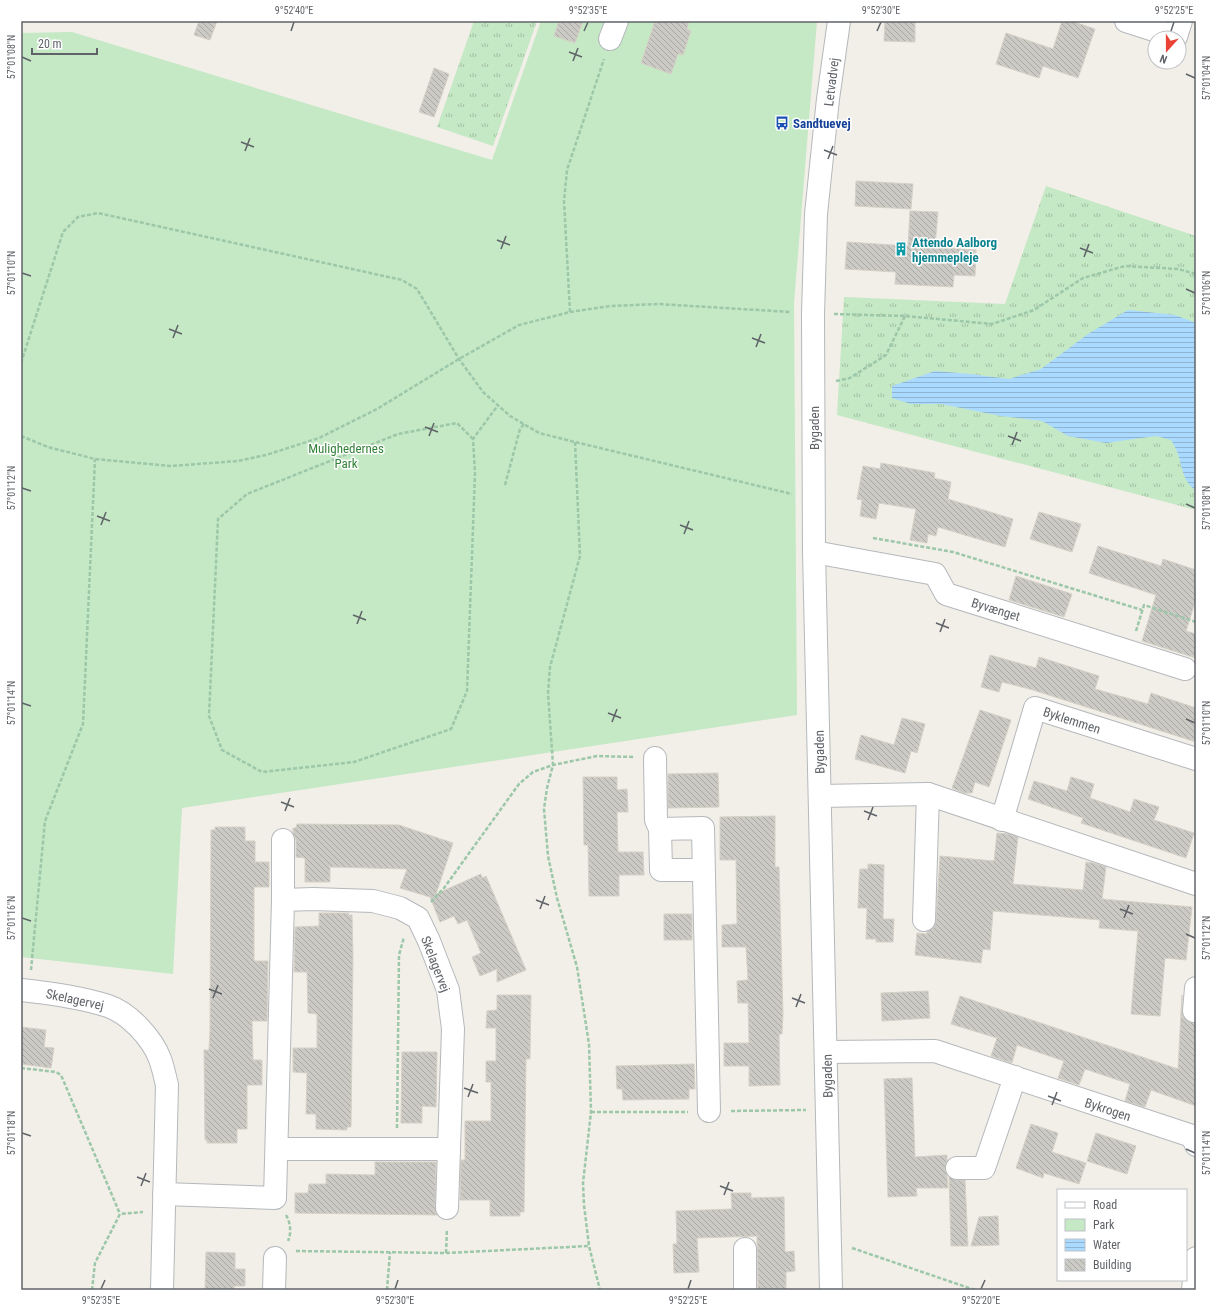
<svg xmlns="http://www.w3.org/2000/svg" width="1217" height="1311" viewBox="0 0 1217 1311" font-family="'Roboto Condensed',sans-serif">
  <defs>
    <pattern id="grass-tufts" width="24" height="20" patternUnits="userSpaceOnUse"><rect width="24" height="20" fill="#c5e8c5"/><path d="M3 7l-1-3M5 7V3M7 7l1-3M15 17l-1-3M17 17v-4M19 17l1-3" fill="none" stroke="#a3c0a4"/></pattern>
    <pattern id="water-rules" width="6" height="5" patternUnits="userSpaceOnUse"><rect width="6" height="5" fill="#aadaff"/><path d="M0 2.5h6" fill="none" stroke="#8eb4d2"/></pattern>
    <pattern id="building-back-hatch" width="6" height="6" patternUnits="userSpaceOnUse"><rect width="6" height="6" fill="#cccac5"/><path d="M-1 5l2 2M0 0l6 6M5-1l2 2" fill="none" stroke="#a9a8a4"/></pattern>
  </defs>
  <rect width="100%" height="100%" fill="#f1efe8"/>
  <g fill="url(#grass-tufts)">
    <polygon points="474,21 537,21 493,146 437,127"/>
    <polygon points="1046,186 1196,236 1196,510 837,415 844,297 1005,304"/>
  </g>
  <polygon fill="#c5e8c5" points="541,21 817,21 794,303 797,715 182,808 173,974 21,957 21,33 72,32 492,160"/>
  <path fill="url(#water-rules)" d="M 1128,310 L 1175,315 L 1196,323 L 1196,490 C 1183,483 1182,466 1178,454 C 1176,449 1174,444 1171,440 L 1156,436 L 1106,443 L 1068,436 L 1042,421 L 1001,416 L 941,404 L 911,404 L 892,398 L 892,386 L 935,371 L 970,374 L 1009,379 L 1041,369 L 1088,334 Z"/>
  <g fill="url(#building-back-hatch)" stroke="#d6d1c6">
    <polygon points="199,21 217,21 210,40 194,35"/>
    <polygon points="559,21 583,21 575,43 554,36"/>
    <polygon points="655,21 689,21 687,29 691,31 683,55 678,54 671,74 641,63"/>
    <polygon points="885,21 915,21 915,42 884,41"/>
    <polygon points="1062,21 1071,21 1095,29 1078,78 1043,66 1039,78 996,64 1006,33 1053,49"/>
    <polygon points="434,68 449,74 434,117 419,112"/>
    <polygon points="856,181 913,184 911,209 855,206"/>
    <polygon points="910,211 938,212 935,247 976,250 975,276 954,275 953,287 895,284 896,272 845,269 847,242 908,246"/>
    <polygon points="881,463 935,473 934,478 951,482 948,499 1013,519 1005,547 938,527 936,536 928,534 927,543 910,540 916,509 879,503 876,519 860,516 862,500 857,499 863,466 880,469"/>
    <polygon points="1039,512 1081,524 1072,552 1030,539"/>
    <polygon points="1098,546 1161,566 1163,559 1196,570 1196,599 1186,631 1196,634 1196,658 1142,641 1156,595 1089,573"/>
    <polygon points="1016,576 1072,594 1064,617 1009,600"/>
    <polygon points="990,655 1036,668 1039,657 1099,676 1095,689 1148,704 1151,693 1196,708 1196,742 1033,690 1002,682 999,692 981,687"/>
    <polygon points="980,710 1011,720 989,787 975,782 972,793 964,793 952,788"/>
    <polygon points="902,718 925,724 917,753 911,751 905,773 855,759 861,735 894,745"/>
    <polygon points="718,773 719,807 668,808 668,774"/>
    <polygon points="583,777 617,777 617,790 627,789 628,812 617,812 618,852 643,852 644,875 619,875 619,896 589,896 588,845 584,845"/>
    <polygon points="1071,777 1094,784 1090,798 1130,812 1134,799 1159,807 1154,820 1194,833 1186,858 1081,823 1083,818 1028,799 1034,781 1067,791"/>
    <polygon points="775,816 775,867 779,867 783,1015 782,1034 779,1034 780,1085 749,1086 749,1066 724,1066 724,1043 749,1043 748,1003 738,1003 737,981 748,980 746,947 722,947 722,925 737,924 736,860 720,860 720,817"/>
    <polygon points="297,824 399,825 453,843 436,894 481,874 482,878 486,876 526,970 497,982 497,969 480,976 472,957 481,953 467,920 458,924 454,916 440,922 430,897 400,888 407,869 330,867 330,882 305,882 305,858 296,857 296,840 293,833 293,828 296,828"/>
    <polygon points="215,827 245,827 245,841 255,841 255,862 269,862 269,887 254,887 254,961 268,961 267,1021 252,1021 253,1060 262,1060 262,1085 247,1085 247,1129 237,1129 237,1143 207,1143 207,1140 205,1140 204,1050 209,1050 210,1031 211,830 215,830"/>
    <polygon points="997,833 1008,834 1018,837 1013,884 1083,890 1086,862 1094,863 1106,867 1102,899 1192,907 1186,960 1165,958 1160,1016 1131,1014 1138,931 1099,928 1100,920 993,911 990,950 983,949 981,963 915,955 917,933 927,934 927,932 934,927 936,921 940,856 994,861"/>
    <polygon points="868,864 884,865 883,919 894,919 893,942 876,942 876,939 866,939 867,908 858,908 859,880 860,869 868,869"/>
    <polygon points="319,913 349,913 348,915 352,915 353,956 351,1127 347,1127 347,1130 316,1129 316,1114 306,1114 307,1073 293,1072 293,1048 317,1048 317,1014 308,1013 307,972 294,972 295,927 319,926"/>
    <rect x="664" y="914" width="28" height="26"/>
    <polygon points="928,991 930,1018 882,1021 881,993"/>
    <polygon points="497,995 531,995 530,1059 526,1059 524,1212 520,1212 520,1216 490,1216 490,1200 460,1200 461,1160 465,1160 465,1121 491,1121 491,1082 486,1082 486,1061 496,1061 496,1028 486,1028 487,1011 497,1010"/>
    <polygon points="1182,995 1182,1010 1183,1017 1187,1021 1193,1023 1196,1023 1196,1106 1151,1090 1145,1107 1125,1101 1130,1084 1085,1069 1079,1085 1058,1078 1064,1061 1017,1045 1012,1063 991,1056 997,1038 951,1024 960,996 1178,1069"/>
    <polygon points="21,1027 46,1030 44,1047 54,1048 51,1068 21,1064"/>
    <polygon points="402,1052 437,1052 436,1107 422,1106 422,1123 401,1123"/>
    <polygon points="694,1064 695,1089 689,1089 689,1099 623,1100 622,1089 617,1089 616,1066"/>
    <polygon points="912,1078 915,1157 947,1155 947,1161 945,1168 947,1176 948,1188 916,1188 917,1196 888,1197 884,1079"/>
    <polygon points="1031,1124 1058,1133 1052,1152 1086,1163 1079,1184 1044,1173 1043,1178 1016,1168"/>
    <polygon points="1096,1133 1136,1146 1127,1174 1087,1161"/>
    <polygon points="375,1162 436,1162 435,1208 437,1215 295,1213 295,1193 308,1193 309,1184 326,1184 326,1174 375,1175"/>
    <polygon points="949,1177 957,1180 965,1180 968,1246 951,1246"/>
    <polygon points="731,1193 751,1193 751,1198 784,1197 785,1252 794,1251 795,1271 786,1272 786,1290 758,1290 757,1236 697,1238 699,1272 674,1273 673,1244 677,1244 676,1211 732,1209"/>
    <polygon points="998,1216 999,1245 971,1246 979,1217"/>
    <polygon points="206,1252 235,1253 235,1269 245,1269 245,1286 234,1286 234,1290 205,1290"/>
  </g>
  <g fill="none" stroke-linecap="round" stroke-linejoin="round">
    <g stroke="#b5b8bc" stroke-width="24">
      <g id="minor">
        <polyline points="1126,21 1176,37 1181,21"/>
        <polyline points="610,39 617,21"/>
        <polyline points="814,552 935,574 946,594 1185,669"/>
        <polyline points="655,758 656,820 660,829"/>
        <polyline points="820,796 928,794 1196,884"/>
        <polyline points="1002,820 1035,708 1196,759"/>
        <polyline points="283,840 283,900"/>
        <polyline points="703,870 661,870 660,829 703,828 709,1111"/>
        <polyline points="924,920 928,794"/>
        <path d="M 21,990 C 50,993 80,997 108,1006 C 129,1013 152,1038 160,1059 C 163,1067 165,1077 167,1085 L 162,1290"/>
        <polyline points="1194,1011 1196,988"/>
        <polyline points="826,1052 935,1051 1192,1136 1196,1145"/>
        <polyline points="277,1149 449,1149"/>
        <polyline points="957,1168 984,1168 1015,1077"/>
        <polyline points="164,1194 275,1198 283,900 313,899 373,901 400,908 418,918 429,941 448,990 453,1029 447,1208"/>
        <polyline points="745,1249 745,1290"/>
        <polyline points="274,1290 275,1258"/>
        <polyline points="831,1290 814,552 813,314 816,214 828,99 839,21"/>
        <polyline points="1193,1290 1196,1258"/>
      </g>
    </g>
    <g stroke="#9cc7a9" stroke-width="2.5" stroke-dasharray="4 2" stroke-linecap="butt">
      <polyline points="570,312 564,201 567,170 604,59"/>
      <polyline points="834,314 905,316 992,324 1034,310 1083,278 1125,266 1178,269 1196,274"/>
      <polyline points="21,363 63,232 78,217 98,213 402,280 417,289 459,359 483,392 510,416 539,433 575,442 792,494"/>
      <polyline points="836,381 850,378 886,355 905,316"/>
      <polyline points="21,436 48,447 95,459 171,466 238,461 266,455 319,438 377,409 459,359 519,325 570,312 610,306 658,304 791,312"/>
      <polyline points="473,439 457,423 398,434 247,494 218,519 209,716 222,750 262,772 354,762 451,729 467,691 475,473 473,439 498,405"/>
      <polyline points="575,442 580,556 550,667 548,693 553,765 547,788 544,809 548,856 557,898 577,967 589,1044 591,1112 583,1183 584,1205 589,1246 600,1290"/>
      <polyline points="505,485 520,429 524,424"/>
      <polyline points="873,538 953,552 1142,610"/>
      <polyline points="1136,631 1144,605 1196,622"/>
      <polyline points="431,902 444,888 519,784 533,772 553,765 597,756 634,757"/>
      <polyline points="31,970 45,821 83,724 95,459"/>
      <polyline points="21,1068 56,1072 61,1075 120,1214"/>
      <polyline points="731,1111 806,1110"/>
      <polyline points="591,1112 688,1112"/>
      <polyline points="397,1128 399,955 404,937"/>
      <path d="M 286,1215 C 290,1222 292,1232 288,1241"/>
      <polyline points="852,1248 975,1290"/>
      <polyline points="296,1251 446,1253 589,1246"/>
      <polyline points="446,1253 447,1229"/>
      <polyline points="92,1290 95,1263 120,1214 143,1212"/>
      <polyline points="387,1290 390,1252"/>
    </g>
    <use href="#minor" stroke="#fff" stroke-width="22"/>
  </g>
  <path fill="none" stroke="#5f6368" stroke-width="1.5" d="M 291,31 L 294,22M 584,31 L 588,22M 877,31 L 881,22M 1171,31 L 1174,22M 569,52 L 582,57M 22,57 L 31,61M 573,61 L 578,48M 1186,74 L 1195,78M 241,142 L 254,147M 824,150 L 837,155M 245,151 L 250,138M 828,159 L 833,146M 497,240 L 510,245M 1080,248 L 1093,253M 501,249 L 506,236M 1084,257 L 1089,244M 22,273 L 31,276M 1186,289 L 1195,293M 169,329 L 182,334M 173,338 L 178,325M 752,338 L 765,343M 756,347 L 761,334M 425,427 L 438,432M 429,436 L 434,423M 1008,436 L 1021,441M 1012,445 L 1017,432M 22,488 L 31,491M 1186,504 L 1195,508M 97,516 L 110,521M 101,525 L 106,512M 680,525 L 693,530M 684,534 L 689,521M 353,615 L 366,620M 936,623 L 949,628M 357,624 L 362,611M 940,632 L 945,619M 22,703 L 31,706M 608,713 L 621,718M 1186,719 L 1195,723M 612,722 L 617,709M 281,802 L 294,807M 285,811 L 290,798M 864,811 L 877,816M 868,820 L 873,807M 536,900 L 549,905M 540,909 L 545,896M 1120,909 L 1133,914M 22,918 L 31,921M 1124,918 L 1129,905M 1186,934 L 1195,938M 209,989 L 222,994M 213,998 L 218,985M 792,998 L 805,1003M 796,1007 L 801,994M 464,1088 L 478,1093M 1048,1096 L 1061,1101M 468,1097 L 473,1084M 1052,1105 L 1057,1092M 22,1133 L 31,1136M 1186,1149 L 1195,1153M 137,1177 L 150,1182M 141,1186 L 146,1173M 720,1186 L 733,1191M 724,1195 L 729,1182M 101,1289 L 105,1280M 395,1289 L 398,1280M 688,1289 L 691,1280M 981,1289 L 985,1280"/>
  <defs>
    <g id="bus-bare" transform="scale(1.08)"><path d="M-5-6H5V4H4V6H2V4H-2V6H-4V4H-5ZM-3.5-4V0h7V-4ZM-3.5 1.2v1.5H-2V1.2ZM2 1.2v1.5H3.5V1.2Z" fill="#1a4fb4" stroke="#fff" stroke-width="2.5" paint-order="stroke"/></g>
    <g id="building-bare" transform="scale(1.08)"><path d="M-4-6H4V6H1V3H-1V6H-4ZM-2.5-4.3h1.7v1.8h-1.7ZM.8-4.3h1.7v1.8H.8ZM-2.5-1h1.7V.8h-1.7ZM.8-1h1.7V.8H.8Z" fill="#0f9aa8" stroke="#fff" stroke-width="2.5" paint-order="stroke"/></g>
  </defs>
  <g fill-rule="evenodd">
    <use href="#bus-bare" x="782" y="123"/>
    <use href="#building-bare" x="901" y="249"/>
  </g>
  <g text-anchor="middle" stroke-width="3" stroke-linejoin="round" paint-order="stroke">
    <g font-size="13" fill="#5f6368" stroke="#fff">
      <text transform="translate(831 82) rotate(-83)" y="5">Letvadvej</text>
      <text transform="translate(814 428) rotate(-90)" y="5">Bygaden</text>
      <text transform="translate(996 609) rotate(17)" y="5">Byvænget</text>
      <text transform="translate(1072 720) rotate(18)" y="5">Byklemmen</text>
      <text transform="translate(819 752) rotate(-91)" y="5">Bygaden</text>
      <text transform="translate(436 964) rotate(69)" y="5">Skelagervej</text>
      <text transform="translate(75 999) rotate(12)" y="5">Skelagervej</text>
      <text transform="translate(827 1076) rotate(-91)" y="5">Bygaden</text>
      <text transform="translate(1108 1109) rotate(18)" y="5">Bykrogen</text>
    </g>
    <g font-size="13" font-weight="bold" fill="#164399" stroke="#fff" text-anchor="start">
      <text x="793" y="128">Sandtuevej</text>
    </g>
    <g font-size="13" font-weight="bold" fill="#0d838f" stroke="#fff" text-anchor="start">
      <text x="912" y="247">Attendo Aalborg<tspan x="912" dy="15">hjemmepleje</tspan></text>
    </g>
    <g font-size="13" fill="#348238" stroke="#fff">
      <text x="346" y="453">Mulighedernes<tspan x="346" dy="15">Park</tspan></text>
    </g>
  </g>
  <rect width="1217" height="1311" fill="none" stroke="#ffffff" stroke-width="44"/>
  <rect x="1057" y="1189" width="130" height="92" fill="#ffffff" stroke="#bfc1c3"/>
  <rect x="1065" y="1202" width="20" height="6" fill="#ffffff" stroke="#bfc1c3"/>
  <text x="1093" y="1209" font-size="12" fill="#5f6368">Road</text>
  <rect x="1065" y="1219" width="20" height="12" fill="#c5e8c5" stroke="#bfc1c3"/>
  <text x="1093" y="1229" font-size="12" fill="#5f6368">Park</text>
  <rect x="1065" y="1239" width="20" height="12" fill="url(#water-rules)" stroke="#bfc1c3"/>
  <text x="1093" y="1249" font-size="12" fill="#5f6368">Water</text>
  <rect x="1065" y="1259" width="20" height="12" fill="url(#building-back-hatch)" stroke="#bfc1c3"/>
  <text x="1093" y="1269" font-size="12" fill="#5f6368">Building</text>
  <g transform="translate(1167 50) rotate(201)"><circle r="19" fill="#ffffff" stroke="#bfc1c3"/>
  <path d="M0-3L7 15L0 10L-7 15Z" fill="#ea4335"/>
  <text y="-6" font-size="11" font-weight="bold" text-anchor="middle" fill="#5f6368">N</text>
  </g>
  <path d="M32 48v6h65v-6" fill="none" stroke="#5f6368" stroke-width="2"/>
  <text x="38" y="48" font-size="12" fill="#5f6368" stroke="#ffffff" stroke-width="3" paint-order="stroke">20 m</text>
  <rect x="22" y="22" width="1173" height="1267" fill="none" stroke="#5f6368" stroke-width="1.5"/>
  <g font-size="10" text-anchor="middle" fill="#5f6368">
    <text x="294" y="14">9°52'40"E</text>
    <text x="588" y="14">9°52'35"E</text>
    <text x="881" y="14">9°52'30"E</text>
    <text x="1174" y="14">9°52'25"E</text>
    <text transform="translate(11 57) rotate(-90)" y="4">57°01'08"N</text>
    <text transform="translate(1206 78) rotate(-90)" y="4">57°01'04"N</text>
    <text transform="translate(11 273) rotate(-90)" y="4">57°01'10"N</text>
    <text transform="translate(1206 293) rotate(-90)" y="4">57°01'06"N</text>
    <text transform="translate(11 488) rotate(-90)" y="4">57°01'12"N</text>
    <text transform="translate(1206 508) rotate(-90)" y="4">57°01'08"N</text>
    <text transform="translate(11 703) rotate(-90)" y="4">57°01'14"N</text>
    <text transform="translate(1206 723) rotate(-90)" y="4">57°01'10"N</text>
    <text transform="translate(11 918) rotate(-90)" y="4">57°01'16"N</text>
    <text transform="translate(1206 938) rotate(-90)" y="4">57°01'12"N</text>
    <text transform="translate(11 1133) rotate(-90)" y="4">57°01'18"N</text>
    <text transform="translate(1206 1153) rotate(-90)" y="4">57°01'14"N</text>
    <text x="101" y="1304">9°52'35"E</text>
    <text x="395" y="1304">9°52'30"E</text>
    <text x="688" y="1304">9°52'25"E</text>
    <text x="981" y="1304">9°52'20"E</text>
  </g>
</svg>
